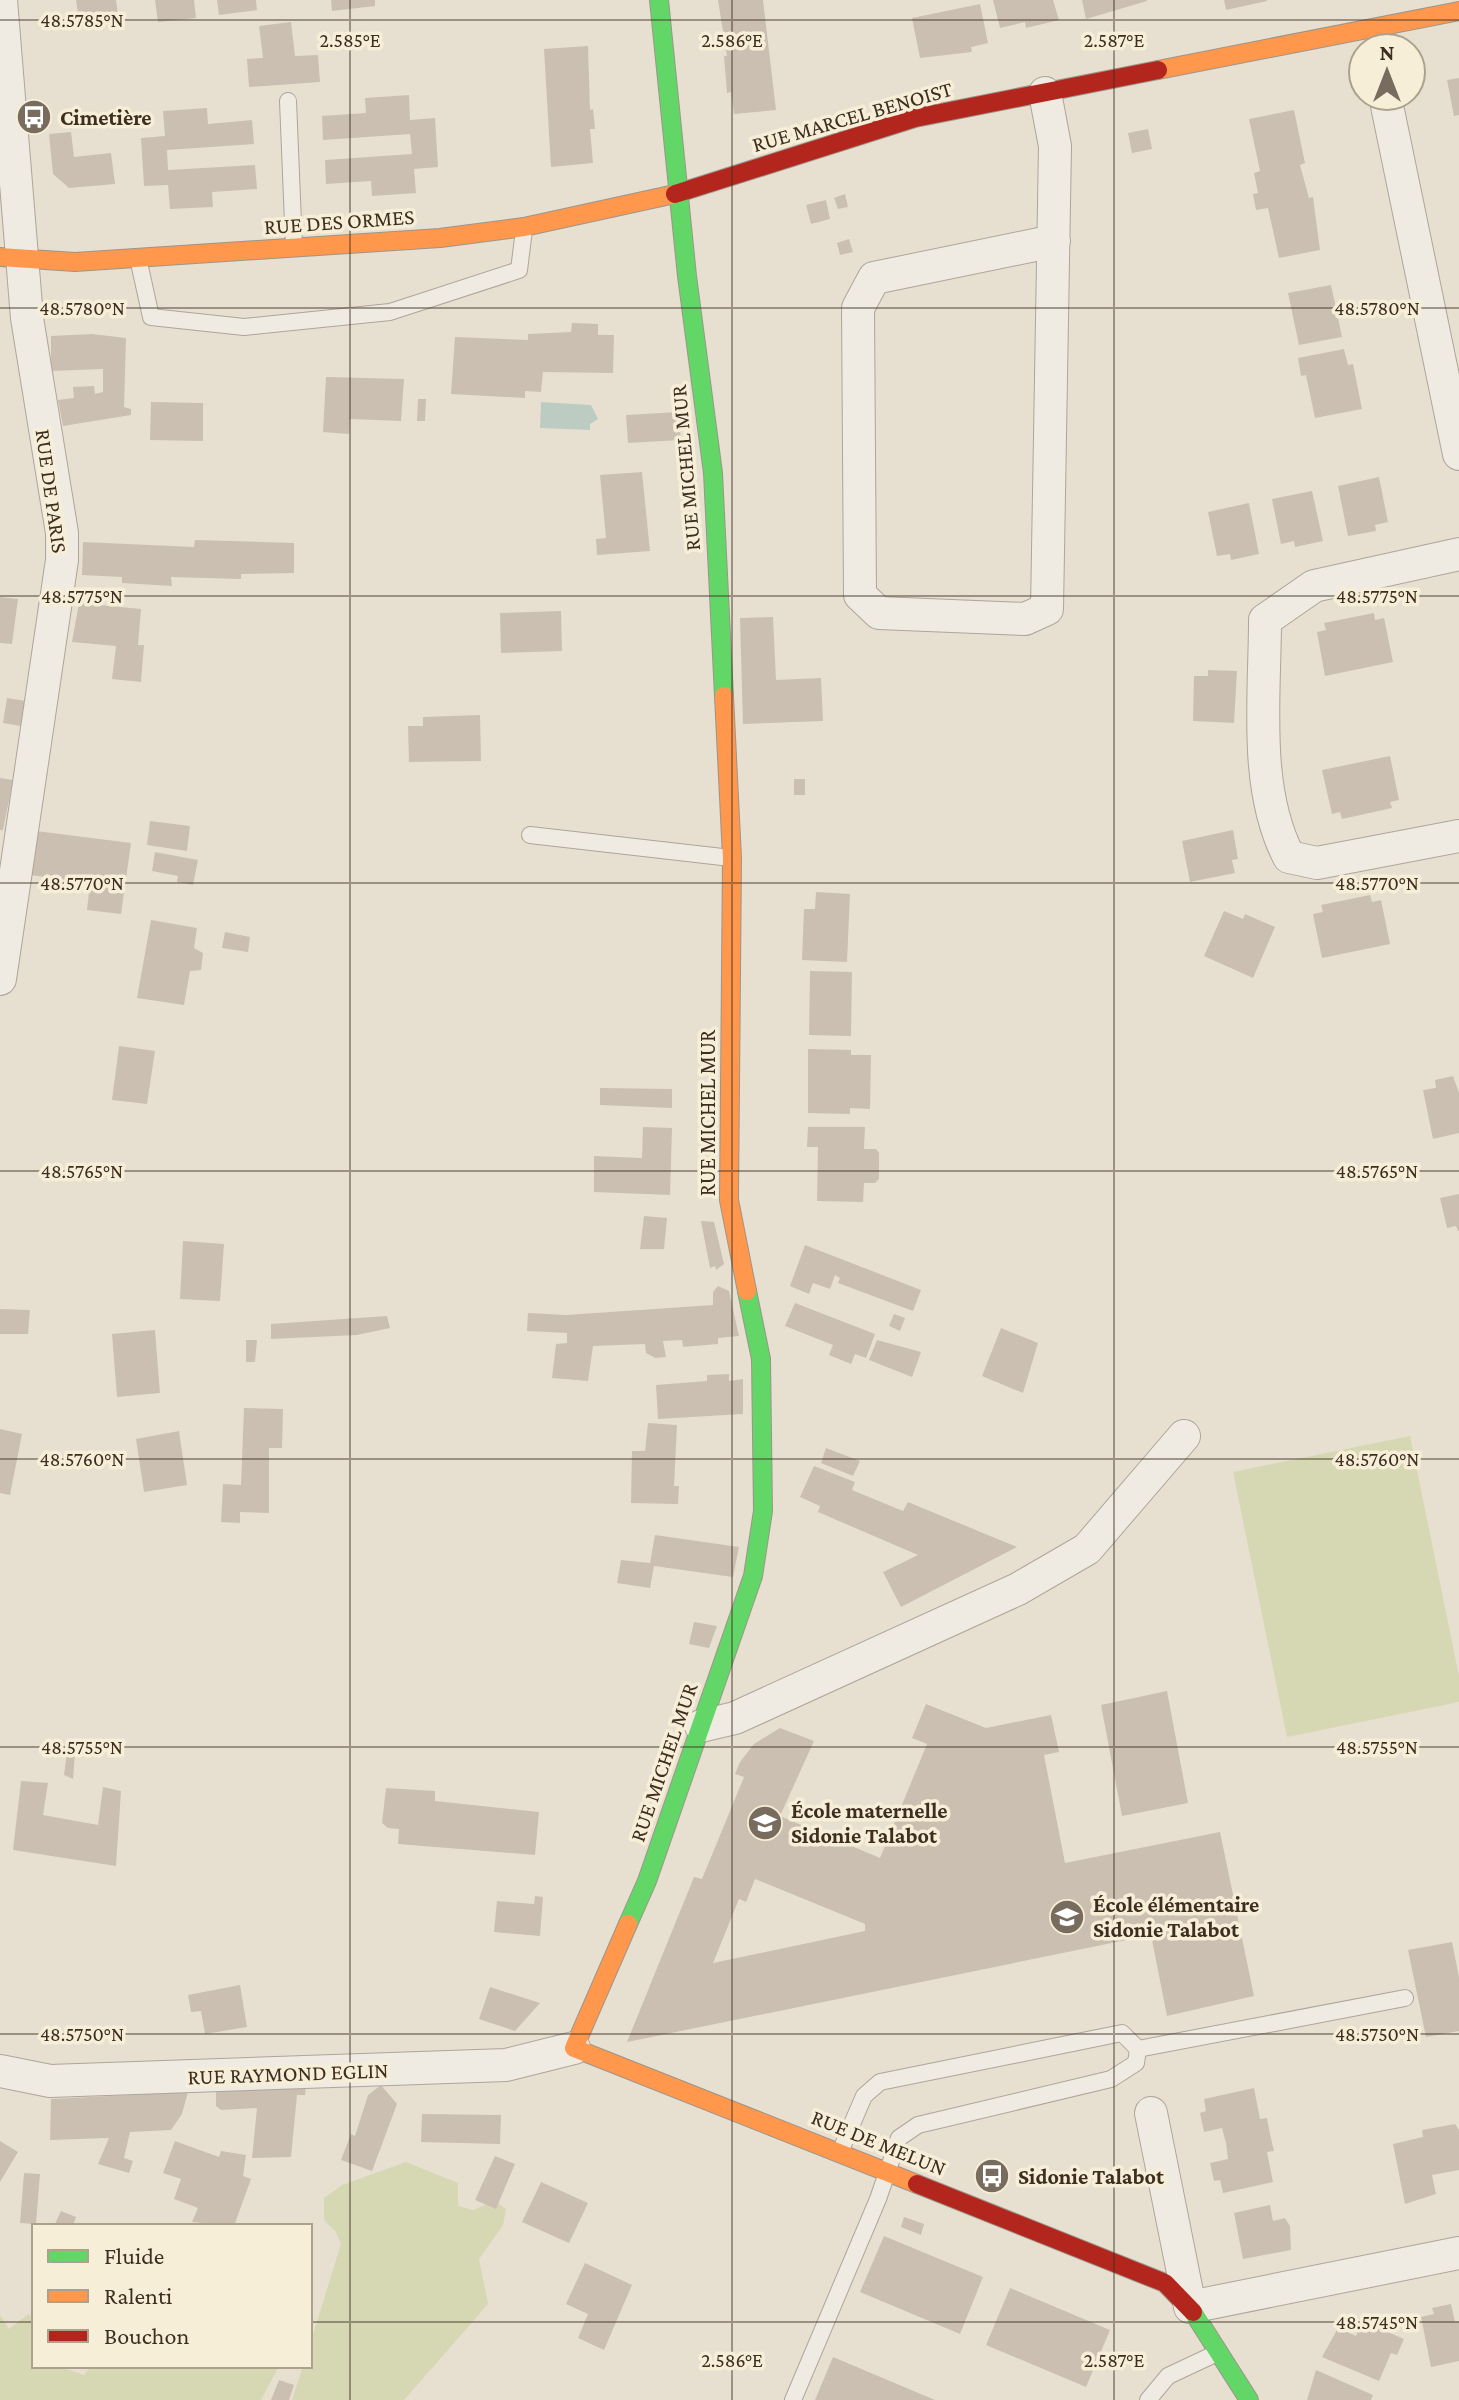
<svg xmlns="http://www.w3.org/2000/svg" width="1459" height="2400" viewBox="0 0 1459 2400" font-family="'Crimson Pro',serif">
  <rect width="100%" height="100%" fill="#e7e0d1"/>
  <g fill="#d6d7b3">
    <polygon points="1410,1436 1459,1676 1459,1702 1287,1737 1233,1472"/>
    <polygon points="406,2162 458,2183 458,2206 473,2210 495,2201 506,2209 503,2225 479,2259 488,2304 404,2400 292,2400 303,2366 310,2366 310,2344 341,2244 336,2232 324,2220 324,2198 342,2185"/>
    <polygon points="28,2314 34,2318 34,2366 57,2366 84,2375 91,2366 279,2366 261,2400 0,2400 0,2315 9,2329"/>
  </g>
  <polygon fill="#bcccc2" points="541,402 591,405 598,419 590,424 590,430 540,428"/>
  <g fill="#cbbfb2" fill-rule="evenodd">
    <polygon points="76,0 116,0 119,23 80,28"/>
    <polygon points="155,0 194,0 196,18 158,22"/>
    <polygon points="217,0 256,0 257,10 219,15"/>
    <polygon points="331,0 375,0 375,6 332,11"/>
    <polygon points="718,0 763,0 776,110 734,114 731,92 727,93 724,56 727,56"/>
    <polygon points="993,0 1053,0 1059,20 1026,28 1025,22 1000,28"/>
    <polygon points="1082,0 1147,0 1147,1 1086,19"/>
    <polygon points="1224,0 1267,0 1267,1 1226,10"/>
    <polygon points="980,4 988,43 971,47 972,52 920,58 912,18"/>
    <polygon points="291,22 295,56 318,55 320,82 249,87 247,59 263,58 259,26"/>
    <polygon points="588,46 590,110 593,109 595,129 590,129 593,163 551,167 544,49"/>
    <polygon points="1459,78 1459,115 1454,116 1447,80"/>
    <polygon points="409,95 410,120 435,118 438,167 414,169 416,193 372,196 371,181 326,184 325,160 412,154 410,134 323,140 322,116 366,113 365,98"/>
    <polygon points="207,108 208,124 252,120 254,144 167,150 168,170 255,165 257,189 212,192 213,207 170,209 168,185 144,186 141,138 165,136 163,111"/>
    <polygon points="1294,110 1305,163 1300,165 1309,198 1313,197 1320,250 1279,258 1268,208 1256,210 1253,194 1258,193 1254,173 1260,171 1249,119"/>
    <polygon points="1148,129 1152,149 1132,153 1128,133"/>
    <polygon points="71,132 74,157 111,153 115,184 69,188 53,174 49,134"/>
    <polygon points="845,194 848,207 838,209 834,198"/>
    <polygon points="826,200 830,219 811,224 806,205"/>
    <polygon points="849,239 853,252 840,255 837,243"/>
    <polygon points="1331,285 1342,337 1299,345 1288,293"/>
    <polygon points="572,323 598,324 598,335 614,335 613,373 543,372 541,392 525,391 525,398 451,394 455,337 528,340 528,334 571,332"/>
    <polygon points="92,334 126,338 124,407 131,409 131,415 63,426 58,400 74,398 73,387 94,386 95,394 103,392 103,369 51,371 51,336"/>
    <polygon points="1344,349 1348,365 1353,364 1362,409 1315,418 1306,375 1301,376 1298,358"/>
    <polygon points="326,377 404,379 401,421 350,419 349,434 323,432"/>
    <polygon points="418,399 426,399 425,421 417,421"/>
    <polygon points="151,402 203,403 203,441 150,440"/>
    <polygon points="678,412 681,440 628,443 626,415"/>
    <polygon points="642,472 650,551 597,555 596,539 606,538 600,475"/>
    <polygon points="1379,477 1388,522 1375,525 1376,531 1348,536 1338,486"/>
    <polygon points="1312,491 1323,541 1295,547 1294,541 1281,544 1272,499"/>
    <polygon points="1249,503 1259,554 1231,560 1230,554 1217,556 1208,512"/>
    <polygon points="195,540 294,543 294,573 241,574 241,579 171,577 172,586 122,583 122,577 82,575 83,542 194,547"/>
    <polygon points="0,597 18,599 12,644 0,643"/>
    <polygon points="79,603 141,609 138,645 144,645 141,682 112,679 116,646 72,642"/>
    <polygon points="561,611 562,651 501,653 500,613"/>
    <polygon points="1374,613 1375,620 1384,618 1393,662 1325,676 1317,632 1326,630 1324,623"/>
    <polygon points="773,617 776,680 821,678 823,721 743,724 740,618"/>
    <polygon points="1208,670 1237,671 1234,723 1193,721 1194,676 1208,676"/>
    <polygon points="7,698 26,701 21,726 3,723"/>
    <polygon points="480,715 481,761 409,762 408,726 423,726 423,717"/>
    <polygon points="1390,756 1399,800 1390,802 1392,808 1342,819 1340,812 1332,814 1322,770"/>
    <polygon points="0,778 13,780 3,830 0,830"/>
    <rect x="794" y="779" width="11" height="16"/>
    <polygon points="150,821 190,826 187,851 147,845"/>
    <polygon points="1233,830 1238,859 1232,860 1235,873 1190,882 1182,841"/>
    <polygon points="36,831 131,843 121,914 87,910 90,883 30,875"/>
    <polygon points="155,852 198,860 193,885 177,882 178,876 152,871"/>
    <polygon points="816,892 850,894 847,962 802,960 804,909 815,909"/>
    <polygon points="1370,895 1372,902 1381,900 1390,944 1322,958 1313,914 1323,912 1321,905"/>
    <polygon points="1224,911 1243,919 1245,914 1275,927 1253,978 1204,956"/>
    <polygon points="151,920 197,928 194,948 203,953 201,970 190,971 184,1005 137,998"/>
    <polygon points="225,932 250,937 248,952 222,948"/>
    <polygon points="810,971 852,972 851,1036 809,1035"/>
    <polygon points="119,1046 155,1051 147,1104 112,1100"/>
    <polygon points="808,1049 851,1050 851,1055 871,1055 870,1109 850,1108 850,1114 808,1113"/>
    <polygon points="1453,1076 1459,1093 1459,1133 1433,1139 1423,1090 1436,1088 1435,1080"/>
    <polygon points="600,1088 672,1089 672,1108 600,1105"/>
    <polygon points="643,1127 672,1128 670,1195 594,1192 594,1156 642,1158"/>
    <polygon points="808,1127 865,1127 864,1149 876,1149 879,1153 879,1179 875,1183 864,1183 863,1202 817,1201 818,1147 807,1147"/>
    <polygon points="1459,1194 1459,1231 1458,1231 1456,1226 1447,1228 1440,1198"/>
    <polygon points="644,1216 667,1218 664,1249 640,1249"/>
    <polygon points="701,1221 714,1222 724,1264 716,1270 715,1266 710,1268"/>
    <polygon points="183,1241 224,1244 220,1301 180,1299"/>
    <polygon points="805,1245 921,1290 913,1311 838,1283 840,1278 835,1275 830,1289 813,1283 809,1294 790,1286"/>
    <polygon points="718,1286 729,1291 739,1336 718,1338 718,1344 683,1347 682,1340 663,1341 666,1357 655,1358 646,1353 645,1344 593,1346 588,1381 552,1378 556,1344 567,1343 567,1333 527,1331 528,1313 566,1315 713,1305 713,1292"/>
    <polygon points="795,1303 875,1334 866,1358 855,1354 851,1364 829,1355 833,1345 785,1326"/>
    <polygon points="0,1309 30,1310 28,1334 0,1334"/>
    <polygon points="894,1314 905,1318 900,1331 889,1326"/>
    <polygon points="387,1316 390,1328 357,1335 271,1339 271,1324"/>
    <polygon points="1001,1328 1038,1343 1023,1393 982,1376"/>
    <polygon points="155,1330 160,1393 117,1397 112,1334"/>
    <polygon points="246,1340 257,1340 255,1362 246,1362"/>
    <polygon points="877,1340 921,1352 912,1377 869,1360"/>
    <polygon points="729,1374 729,1381 743,1379 743,1414 658,1419 656,1385 707,1381 707,1375"/>
    <polygon points="244,1408 283,1409 282,1448 269,1448 269,1513 240,1512 240,1523 221,1522 223,1484 241,1485"/>
    <polygon points="648,1423 677,1425 674,1486 679,1486 678,1504 631,1503 632,1451 645,1451"/>
    <polygon points="0,1429 22,1434 10,1495 0,1493"/>
    <polygon points="179,1431 187,1485 144,1492 136,1439"/>
    <polygon points="826,1448 860,1461 853,1476 821,1463"/>
    <polygon points="814,1466 855,1482 852,1490 903,1511 908,1502 1017,1547 901,1607 883,1572 918,1555 818,1512 820,1506 800,1497"/>
    <polygon points="655,1535 739,1547 733,1577 654,1566 650,1588 617,1583 621,1560 650,1563"/>
    <polygon points="694,1622 717,1626 709,1648 689,1644"/>
    <polygon points="1167,1691 1188,1803 1122,1816 1101,1705"/>
    <path d="M 926,1704 L 986,1728 L 1051,1715 L 1059,1752 L 1044,1755 L 1065,1863 L 1220,1832 L 1254,1996 L 1167,2016 L 1151,1935 L 627,2042 L 694,1877 L 702,1879 L 744,1777 L 735,1774 L 740,1762 L 754,1744 L 780,1728 L 814,1741 L 780,1816 L 880,1858 L 927,1744 L 912,1738 ZM 755,1879 L 865,1924 L 865,1931 L 713,1963 L 739,1899 L 746,1902 Z"/>
    <polygon points="67,1752 75,1753 73,1779 64,1775"/>
    <polygon points="21,1781 48,1783 43,1815 98,1825 103,1787 121,1791 116,1866 13,1850"/>
    <polygon points="386,1788 435,1791 435,1801 539,1812 535,1855 398,1844 399,1829 388,1828 382,1823"/>
    <polygon points="535,1896 543,1897 540,1936 494,1932 497,1901 534,1904"/>
    <polygon points="1452,1942 1459,1977 1459,2031 1426,2037 1408,1950"/>
    <polygon points="240,1985 247,2027 205,2034 201,2011 191,2012 188,1995"/>
    <polygon points="490,1987 540,2003 515,2031 479,2019"/>
    <polygon points="381,2085 397,2104 372,2171 341,2160 351,2134 355,2136 368,2095"/>
    <polygon points="298,2086 306,2086 305,2095 297,2095 291,2157 252,2158 257,2108 221,2110 216,2106 216,2090"/>
    <polygon points="1254,2088 1260,2119 1267,2118 1270,2134 1274,2151 1267,2152 1273,2182 1223,2193 1220,2180 1214,2181 1210,2163 1228,2159 1226,2143 1222,2128 1204,2132 1200,2113 1206,2111 1204,2099"/>
    <polygon points="188,2092 182,2114 171,2130 130,2132 124,2158 133,2161 129,2173 98,2164 109,2138 50,2140 51,2099"/>
    <polygon points="422,2114 501,2115 500,2144 421,2142"/>
    <polygon points="1455,2124 1459,2130 1459,2170 1432,2175 1436,2194 1405,2204 1393,2144 1423,2137 1422,2130"/>
    <polygon points="0,2141 18,2152 0,2182"/>
    <polygon points="175,2141 219,2157 221,2151 246,2155 243,2176 251,2179 234,2226 192,2222 198,2208 174,2199 181,2179 163,2173"/>
    <polygon points="495,2156 515,2164 496,2209 475,2200"/>
    <polygon points="987,2168 1007,2175 1003,2185 983,2178"/>
    <polygon points="24,2173 40,2174 36,2224 20,2223"/>
    <polygon points="541,2182 588,2203 569,2243 522,2222"/>
    <polygon points="1270,2205 1273,2221 1285,2218 1290,2226 1291,2250 1243,2259 1234,2213"/>
    <polygon points="61,2211 76,2217 73,2226 54,2226"/>
    <polygon points="904,2217 924,2224 921,2235 901,2227"/>
    <polygon points="884,2236 983,2277 960,2334 860,2292"/>
    <polygon points="585,2263 632,2285 604,2350 578,2338 588,2314 566,2304"/>
    <polygon points="1010,2288 1110,2330 1086,2387 986,2345"/>
    <polygon points="1451,2304 1455,2322 1459,2321 1459,2361 1431,2367 1421,2317 1434,2314 1432,2308"/>
    <polygon points="1362,2321 1404,2339 1397,2355 1391,2353 1379,2381 1322,2357 1338,2328 1356,2336"/>
    <polygon points="833,2357 935,2400 815,2400"/>
    <polygon points="1316,2370 1373,2395 1371,2400 1307,2400"/>
    <polygon points="279,2380 294,2385 289,2400 271,2400"/>
  </g>
  <g fill="none" stroke-linecap="round" stroke-linejoin="round">
    <g stroke="#ada599" stroke-width="18">
      <g id="lane">
        <polyline points="288,101 294,247"/>
        <polyline points="138,258 151,317 244,327 390,312 519,270 524,230"/>
        <polyline points="530,835 731,858"/>
        <polyline points="1138,2049 1405,1998"/>
        <polyline points="793,2400 878,2199 899,2138 918,2125 1111,2079 1136,2063 1138,2049 1122,2033 880,2082 864,2096 840,2152"/>
        <polyline points="1148,2400 1168,2376 1217,2353"/>
      </g>
    </g>
    <g stroke="#ada599" stroke-width="34">
      <g id="street">
        <polyline points="1045,93 1055,146 1047,609 1025,619 879,613 860,595 858,308 874,278 1054,241"/>
        <polyline points="1385,96 1459,454"/>
        <path d="M 1459,554 L 1314,586 L 1265,620 C 1265,696 1253,788 1289,857 L 1317,863 L 1459,836"/>
        <polyline points="0,979 62,560 62,533 27,318 1,0"/>
        <polyline points="701,1726 735,1718 1018,1589 1087,1549 1184,1436"/>
        <polyline points="0,2071 50,2081 506,2065 574,2048"/>
        <polyline points="1151,2113 1190,2307 1459,2253"/>
      </g>
    </g>
    <g stroke="#9c958a" stroke-width="20">
      <g id="fast">
        <polyline points="659,0 687,276 713,473 724,696"/>
        <polyline points="628,1924 647,1881 753,1576 763,1511 761,1359 747,1291"/>
        <polyline points="1193,2312 1249,2400"/>
      </g>
    </g>
    <g stroke="#9c958a" stroke-width="20">
      <g id="slow">
        <polyline points="1158,70 1459,11"/>
        <polyline points="0,257 75,262 440,238 524,227 675,194"/>
        <polyline points="724,696 732,858 729,1200 747,1291"/>
        <polyline points="628,1924 574,2048 917,2184"/>
      </g>
    </g>
    <g stroke="#9c958a" stroke-width="20">
      <g id="jam">
        <polyline points="675,194 915,118 1158,70"/>
        <polyline points="917,2184 1165,2283 1193,2312"/>
      </g>
    </g>
    <use href="#lane" stroke="#efebe3" stroke-width="16"/>
    <use href="#street" stroke="#efebe3" stroke-width="32"/>
    <use href="#fast" stroke="#63d668" stroke-width="18"/>
    <use href="#slow" stroke="#ff974d" stroke-width="18"/>
    <use href="#jam" stroke="#b3261e" stroke-width="18"/>
  </g>
  <path fill="none" stroke="#3d2e20" stroke-width="2" stroke-opacity="0.45" d="M 350,0 L 350,2400M 732,0 L 732,2400M 1114,0 L 1114,2400M 0,20 L 1459,20M 0,308 L 1459,308M 0,596 L 1459,596M 0,883 L 1459,883M 0,1171 L 1459,1171M 0,1459 L 1459,1459M 0,1747 L 1459,1747M 0,2034 L 1459,2034M 0,2322 L 34,2322M 310,2322 L 1459,2322"/>
  <defs>
    <g id="bus-disc" transform="scale(1.8)"><circle r="9.5" fill="#786c5e" stroke="#f7eed8"/><path d="M-5-6H5V4H4V6H2V4H-2V6H-4V4H-5ZM-3.5-4V0h7V-4ZM-3.5 1.2v1.5H-2V1.2ZM2 1.2v1.5H3.5V1.2Z" fill="#fff"/></g>
    <g id="school-disc" transform="scale(1.8)"><circle r="9.5" fill="#786c5e" stroke="#f7eed8"/><path d="M0-5L7-2L0 1L-7-2ZM-4 1L0 2.5L4 1V4Q0 6-4 4Z" fill="#fff"/></g>
  </defs>
  <g fill-rule="evenodd">
    <use href="#bus-disc" x="34" y="117"/>
    <use href="#school-disc" x="765" y="1823"/>
    <use href="#school-disc" x="1067" y="1917"/>
    <use href="#bus-disc" x="992" y="2176"/>
  </g>
  <g text-anchor="middle" stroke-width="7" stroke-linejoin="round" paint-order="stroke">
    <g font-size="22" fill="#3d2e20" stroke="#f7eed8">
      <text transform="translate(852 116) rotate(-16)" y="8">RUE MARCEL BENOIST</text>
      <text transform="translate(339 221) rotate(-4)" y="8">RUE DES ORMES</text>
      <text transform="translate(685 468) rotate(-95)" y="8">RUE MICHEL MUR</text>
      <text transform="translate(52 491) rotate(82)" y="8">RUE DE PARIS</text>
      <text transform="translate(707 1113) rotate(-90)" y="8">RUE MICHEL MUR</text>
      <text transform="translate(663 1762) rotate(-71)" y="8">RUE MICHEL MUR</text>
      <text transform="translate(288 2073) rotate(-2)" y="8">RUE RAYMOND EGLIN</text>
      <text transform="translate(879 2142) rotate(22)" y="8">RUE DE MELUN</text>
    </g>
    <g font-size="22" font-weight="bold" fill="#3d2e20" stroke="#f7eed8" text-anchor="start">
      <text x="60" y="125">Cimetière</text>
      <text x="791" y="1818">École maternelle<tspan x="791" dy="25">Sidonie Talabot</tspan></text>
      <text x="1093" y="1912">École élémentaire<tspan x="1093" dy="25">Sidonie Talabot</tspan></text>
      <text x="1018" y="2184">Sidonie Talabot</text>
    </g>
  </g>
  <g font-size="20" text-anchor="middle" fill="#3d2e20" stroke="#f7eed8" stroke-width="7" stroke-linejoin="round" paint-order="stroke">
    <text x="82" y="27">48.5785°N</text>
    <text x="350" y="47">2.585°E</text>
    <text x="732" y="47">2.586°E</text>
    <text x="1114" y="47">2.587°E</text>
    <text x="82" y="315">48.5780°N</text>
    <text x="1377" y="315">48.5780°N</text>
    <text x="82" y="603">48.5775°N</text>
    <text x="1377" y="603">48.5775°N</text>
    <text x="82" y="890">48.5770°N</text>
    <text x="1377" y="890">48.5770°N</text>
    <text x="82" y="1178">48.5765°N</text>
    <text x="1377" y="1178">48.5765°N</text>
    <text x="82" y="1466">48.5760°N</text>
    <text x="1377" y="1466">48.5760°N</text>
    <text x="82" y="1754">48.5755°N</text>
    <text x="1377" y="1754">48.5755°N</text>
    <text x="82" y="2041">48.5750°N</text>
    <text x="1377" y="2041">48.5750°N</text>
    <text x="1377" y="2329">48.5745°N</text>
    <text x="732" y="2367">2.586°E</text>
    <text x="1114" y="2367">2.587°E</text>
  </g>
  <rect x="32" y="2224" width="280" height="144" fill="#f7eed8" stroke="#ada18e" stroke-width="2"/>
  <rect x="48" y="2250" width="40" height="12" fill="#63d668" stroke="#ada18e" stroke-width="2"/>
  <text x="104" y="2264" font-size="24" fill="#3d2e20">Fluide</text>
  <rect x="48" y="2290" width="40" height="12" fill="#ff974d" stroke="#ada18e" stroke-width="2"/>
  <text x="104" y="2304" font-size="24" fill="#3d2e20">Ralenti</text>
  <rect x="48" y="2330" width="40" height="12" fill="#b3261e" stroke="#ada18e" stroke-width="2"/>
  <text x="104" y="2344" font-size="24" fill="#3d2e20">Bouchon</text>
  <g transform="translate(1387 72)"><circle r="38" fill="#f7eed8" stroke="#ada18e" stroke-width="2"/>
  <path d="M0-6L14 30L0 20L-14 30Z" fill="#786c5e"/>
  <text y="-12" font-size="22" font-weight="bold" text-anchor="middle" fill="#3d2e20">N</text>
  </g>
</svg>
